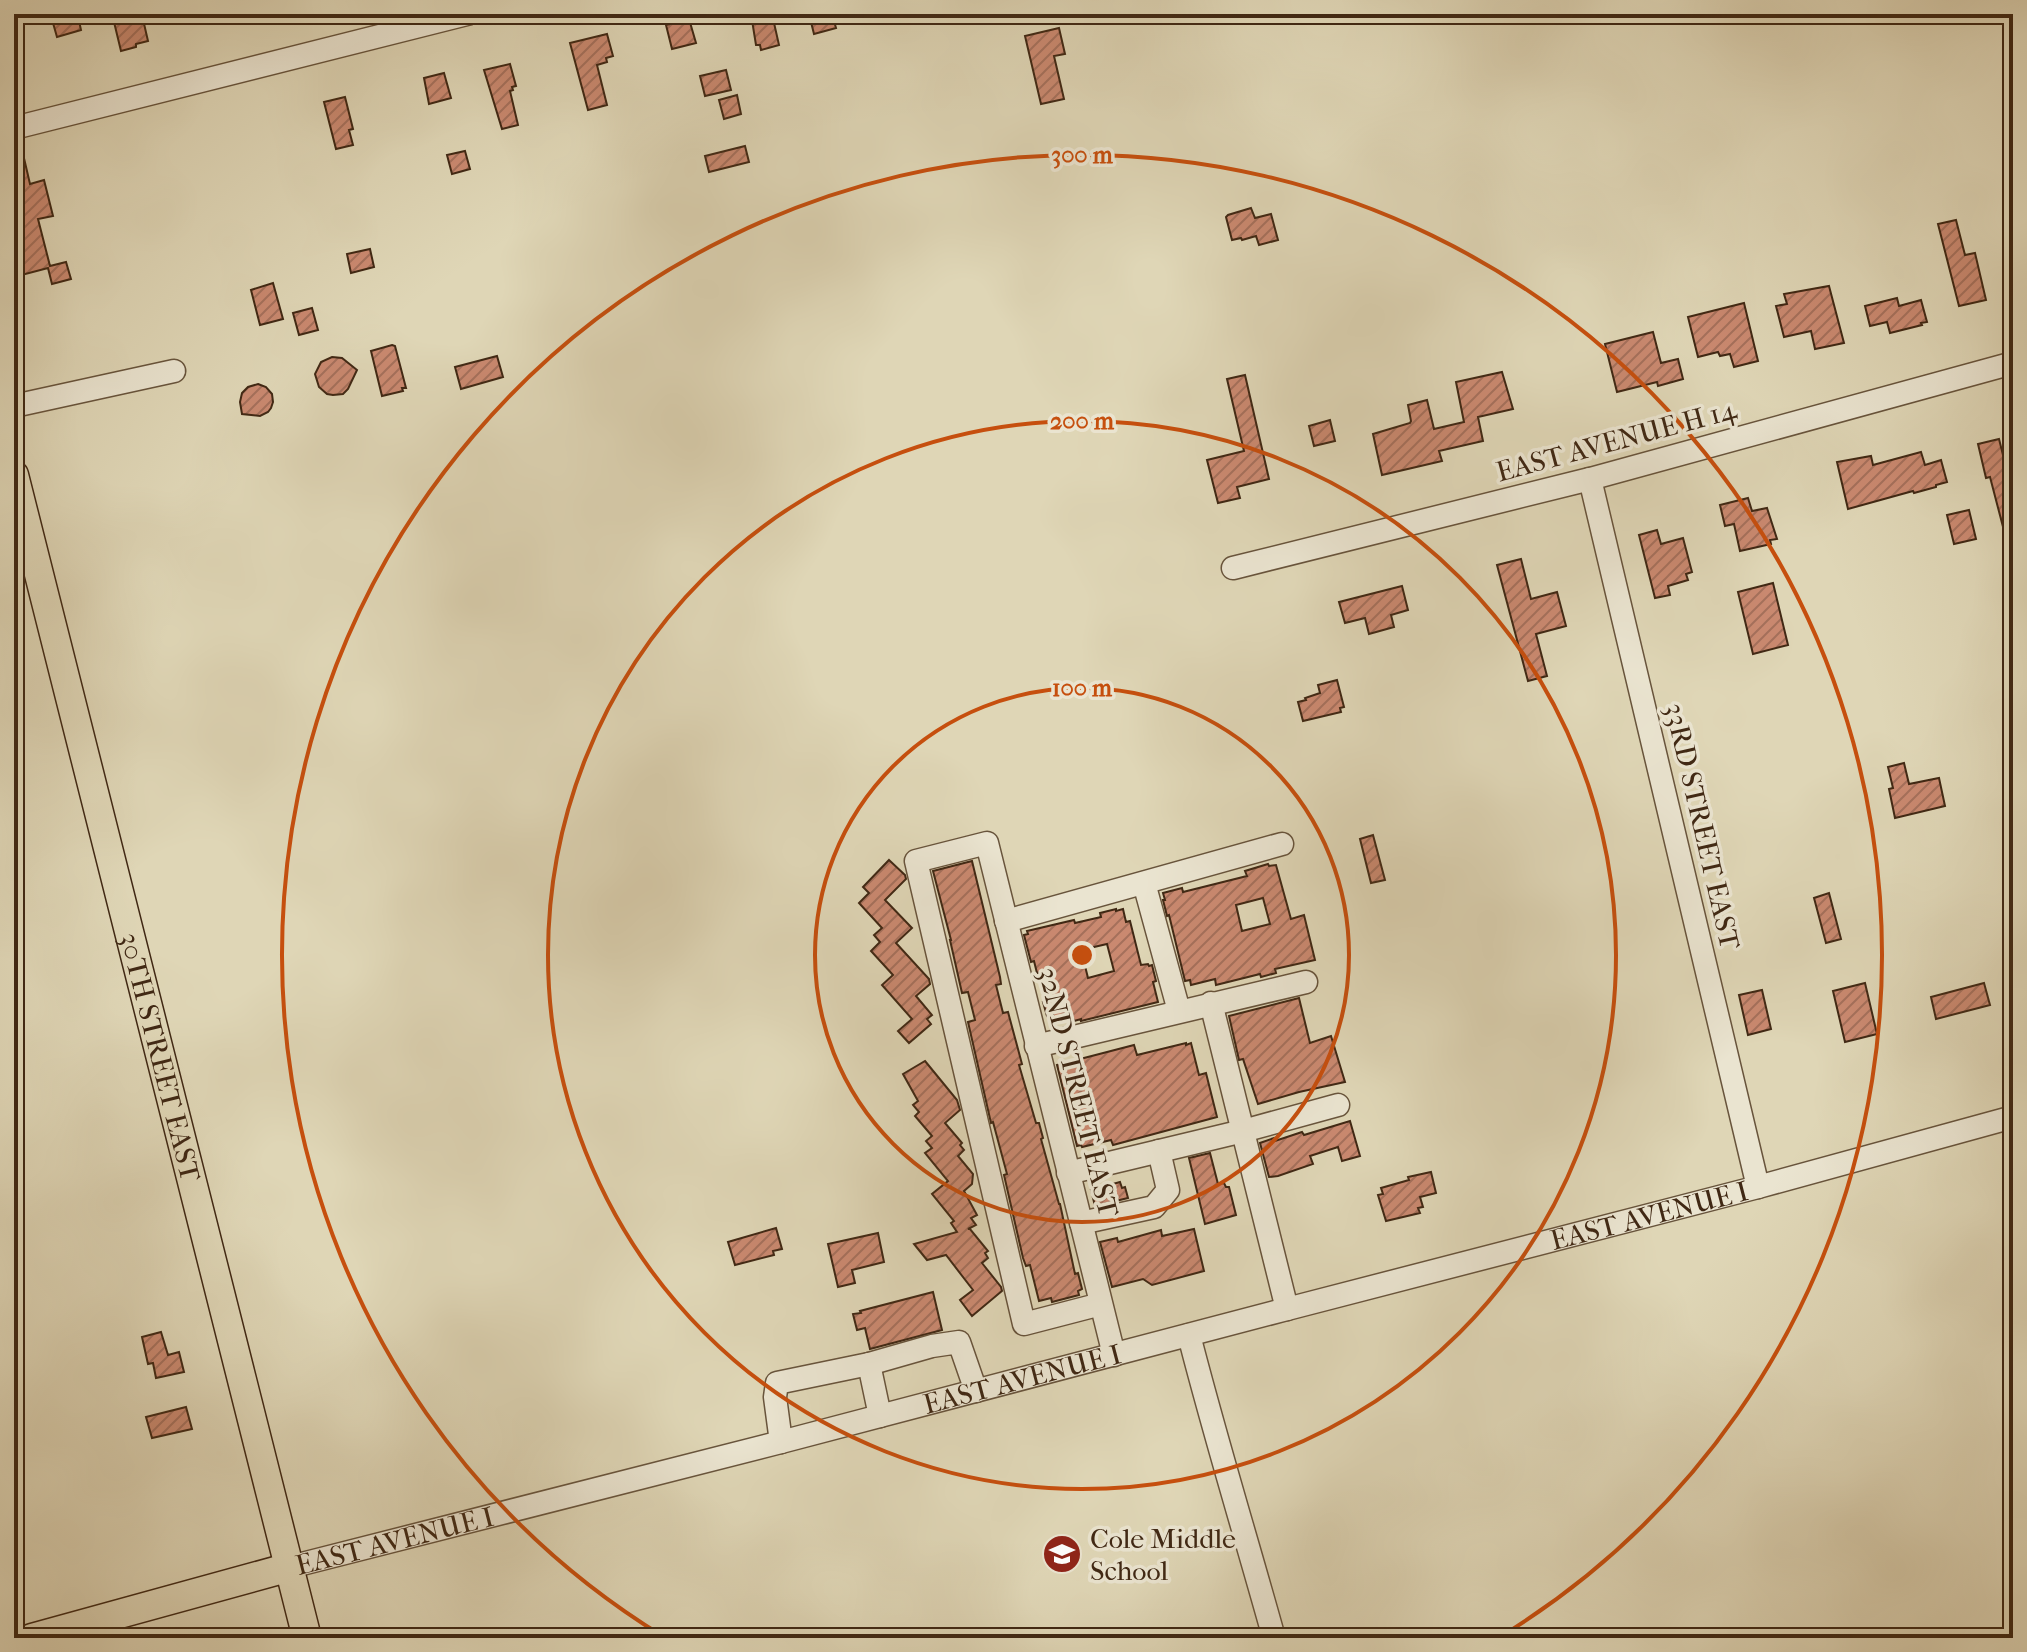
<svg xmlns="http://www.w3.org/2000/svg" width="2027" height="1652" viewBox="0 0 2027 1652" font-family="'IM FELL French Canon',serif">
  <defs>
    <pattern id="building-hatch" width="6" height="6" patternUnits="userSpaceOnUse" patternTransform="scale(2)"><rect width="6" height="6" fill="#ca8970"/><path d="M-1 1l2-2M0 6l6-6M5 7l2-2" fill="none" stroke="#a5705b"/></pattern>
  </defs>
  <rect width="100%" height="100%" fill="#dfd6b6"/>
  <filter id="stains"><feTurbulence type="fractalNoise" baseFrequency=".0025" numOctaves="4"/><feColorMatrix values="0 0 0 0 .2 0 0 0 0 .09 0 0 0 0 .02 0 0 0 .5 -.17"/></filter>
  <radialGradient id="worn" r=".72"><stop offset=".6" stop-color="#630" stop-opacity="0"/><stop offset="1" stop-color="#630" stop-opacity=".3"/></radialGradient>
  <g fill="url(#building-hatch)" stroke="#402814" stroke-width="2" fill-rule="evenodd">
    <polygon points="667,14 682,14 684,20 689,19 696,43 672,49 666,25 670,24"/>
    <polygon points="751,14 772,14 779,45 761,50 760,45 756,45"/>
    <polygon points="809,14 832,14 836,28 814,34"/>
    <polygon points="142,15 148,41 136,44 136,47 121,51 114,22"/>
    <polygon points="78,16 81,30 57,37 53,23"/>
    <polygon points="1059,28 1065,54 1054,56 1064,99 1041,104 1025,36"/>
    <polygon points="607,34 613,56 606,58 607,62 597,65 607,105 588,110 570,43"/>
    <polygon points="510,64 516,86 512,87 513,90 510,91 518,125 502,129 484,70"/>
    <polygon points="726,70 731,90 705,96 700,76"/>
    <polygon points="444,73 451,98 429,104 424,78"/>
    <polygon points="737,95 741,114 724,119 719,100"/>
    <polygon points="345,97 353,129 349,130 353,145 336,149 324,102"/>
    <polygon points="20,141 30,184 44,180 53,216 38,219 50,266 66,262 71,279 52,284 48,268 14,277 14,250 22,248 14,212 14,142"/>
    <polygon points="745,146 749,162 709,172 705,156"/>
    <polygon points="465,151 470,169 452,174 447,155"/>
    <polygon points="1251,208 1255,218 1271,214 1278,240 1259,245 1256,236 1242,240 1241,238 1232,240 1226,217 1228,215"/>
    <polygon points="1956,220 1965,255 1975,253 1986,300 1959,306 1938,224"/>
    <polygon points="370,249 374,267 351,273 347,254"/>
    <polygon points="273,283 283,319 260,325 251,290"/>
    <polygon points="1829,286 1844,343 1815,349 1811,331 1784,337 1776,306 1787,304 1784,294"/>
    <polygon points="1897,298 1899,306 1921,300 1927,322 1921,323 1922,325 1890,333 1887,322 1870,326 1865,306"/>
    <polygon points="1744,303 1758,361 1734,367 1730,354 1720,356 1718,352 1698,357 1688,317"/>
    <polygon points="312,308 318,330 299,335 293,313"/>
    <polygon points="1653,332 1661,363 1678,359 1683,379 1658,386 1657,382 1617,392 1605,344"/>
    <polygon points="392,345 395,346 406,388 402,388 403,391 382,396 371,351"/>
    <polygon points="497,356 503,377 461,389 455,367"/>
    <polygon points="332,357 342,358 357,370 348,389 343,394 333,395 327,394 319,387 315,374 321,362"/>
    <polygon points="1502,372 1513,409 1478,417 1483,441 1439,451 1442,461 1382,475 1373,434 1410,423 1411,421 1408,405 1427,400 1434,429 1464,422 1456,382"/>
    <polygon points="1245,375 1269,479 1237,487 1240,498 1218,503 1207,460 1244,451 1227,379"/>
    <polygon points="258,384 266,387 272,394 273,402 271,408 268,412 260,416 242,414 240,402 242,393 248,387"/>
    <polygon points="1330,420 1335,441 1314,446 1309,426"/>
    <polygon points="1999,439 2008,475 2013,473 2013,546 2008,546 1990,477 1986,478 1978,444"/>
    <polygon points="1921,452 1925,465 1941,460 1947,482 1936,485 1936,487 1914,493 1913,491 1848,509 1837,462 1871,456 1873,465"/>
    <polygon points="1748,498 1752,511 1767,508 1777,539 1770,540 1771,544 1740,551 1734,524 1725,526 1720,505"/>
    <polygon points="1969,510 1976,539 1954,544 1947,515"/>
    <polygon points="1657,530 1661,544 1683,538 1692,572 1686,574 1688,580 1668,586 1670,595 1655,598 1639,535"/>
    <polygon points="1521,559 1531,599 1557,592 1566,626 1536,634 1547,676 1528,681 1497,565"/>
    <polygon points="1773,583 1788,645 1753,654 1738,592"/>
    <polygon points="1402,586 1408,610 1391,615 1394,627 1369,634 1365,618 1345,623 1339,602"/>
    <polygon points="1337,680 1344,707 1340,708 1341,712 1303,721 1298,702 1306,700 1305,698 1320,693 1318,685"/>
    <polygon points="1904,763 1909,784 1939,778 1945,806 1895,818 1889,789 1893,788 1888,767"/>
    <polygon points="1373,835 1385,880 1371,883 1360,839"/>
    <polygon points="889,860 905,875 906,879 885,900 912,928 896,943 929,979 930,984 916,996 932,1015 927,1019 931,1024 909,1043 898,1031 912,1019 882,985 893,975 871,951 880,942 874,935 882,928 859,903 869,893 863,887"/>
    <polygon points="972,861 1000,977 1001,984 996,985 1003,1013 1008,1012 1022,1064 1019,1065 1036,1123 1039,1123 1043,1138 1041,1139 1059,1204 1060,1204 1075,1274 1078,1273 1082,1289 1078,1291 1079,1295 1052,1302 1051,1298 1039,1301 1030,1265 1026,1266 1023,1258 1004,1175 1007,1174 993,1122 991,1123 968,1022 975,1020 968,992 962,993 950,940 951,940 933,871"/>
    <path d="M 1268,864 L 1269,866 L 1276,865 L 1291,919 L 1304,915 L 1315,960 L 1275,969 L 1276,973 L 1261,977 L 1260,974 L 1216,985 L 1215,979 L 1191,985 L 1190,980 L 1185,981 L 1169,915 L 1167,916 L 1163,900 L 1165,900 L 1163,893 L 1182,888 L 1183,892 L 1247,876 L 1245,871 ZM 1263,898 L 1270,924 L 1242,931 L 1236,905 Z"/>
    <polygon points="1829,893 1841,939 1826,943 1814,898"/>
    <path d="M 1116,909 L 1116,911 L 1123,909 L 1126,922 L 1130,921 L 1141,965 L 1148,964 L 1149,966 L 1152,965 L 1156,981 L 1153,982 L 1158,1002 L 1081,1021 L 1081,1019 L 1074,1021 L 1073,1018 L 1055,1022 L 1053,1014 L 1047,1016 L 1043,1002 L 1049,1001 L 1043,972 L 1037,973 L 1034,961 L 1031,962 L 1024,935 L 1028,934 L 1027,931 L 1074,920 L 1075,923 L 1101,917 L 1100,913 ZM 1107,944 L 1114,971 L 1088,978 L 1081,950 Z"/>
    <polygon points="1865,983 1877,1034 1845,1042 1833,991"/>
    <polygon points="1984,983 1990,1005 1936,1019 1931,997"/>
    <polygon points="1762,990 1771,1029 1748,1035 1739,995"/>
    <polygon points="1299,998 1310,1043 1331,1036 1345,1082 1299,1092 1258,1104 1243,1059 1239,1060 1229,1016"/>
    <polygon points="1186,1043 1186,1045 1191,1043 1199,1075 1206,1073 1217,1117 1113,1145 1111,1140 1082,1147 1081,1145 1077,1146 1057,1065 1134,1045 1137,1055"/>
    <polygon points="925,1061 957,1100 960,1110 945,1123 962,1143 960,1145 964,1150 958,1156 973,1174 972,1184 964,1191 977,1215 971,1218 976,1225 968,1229 970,1229 988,1251 985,1253 988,1258 982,1263 1001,1287 1002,1291 972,1316 960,1300 973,1290 946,1255 927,1260 914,1244 957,1232 951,1223 954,1221 932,1194 948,1181 925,1153 932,1148 926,1141 932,1136 915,1116 919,1112 913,1105 918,1101 903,1074"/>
    <polygon points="1350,1121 1360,1156 1342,1161 1338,1147 1310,1156 1313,1164 1278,1176 1269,1177 1260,1143 1274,1138 1275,1141 1302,1132 1304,1135"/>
    <polygon points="1210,1153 1218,1184 1224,1183 1226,1187 1229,1187 1236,1215 1205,1224 1189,1158"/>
    <polygon points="1431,1172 1436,1193 1420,1197 1423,1207 1418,1208 1420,1213 1386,1221 1378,1195 1383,1194 1381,1188 1409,1180 1408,1177"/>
    <polygon points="1120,1182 1122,1188 1125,1187 1128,1198 1095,1206 1091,1190"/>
    <polygon points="776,1228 782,1249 773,1251 774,1255 735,1265 728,1242"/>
    <polygon points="1194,1229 1204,1271 1152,1285 1143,1279 1112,1287 1100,1242 1117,1238 1118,1242 1161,1230 1162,1236"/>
    <polygon points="878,1233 884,1262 852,1270 855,1283 838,1287 828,1244"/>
    <polygon points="933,1292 942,1330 870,1349 865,1328 857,1330 853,1314 861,1313 860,1311"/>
    <polygon points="161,1332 168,1355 179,1352 184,1372 156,1378 153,1363 148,1364 142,1337"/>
    <polygon points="186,1407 192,1429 152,1438 146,1417"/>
  </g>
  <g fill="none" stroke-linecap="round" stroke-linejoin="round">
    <g stroke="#68543c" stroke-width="25">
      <g id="minor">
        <polyline points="14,128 467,14"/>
        <polyline points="14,406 174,371"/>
        <polyline points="1590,479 1758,1187"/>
        <polyline points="1233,568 1590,479 2013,363"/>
        <polyline points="1144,883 1179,1011"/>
        <polyline points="1006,921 1282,844"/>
        <polyline points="1211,1003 1287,1309"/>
        <polyline points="1036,1046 1306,982"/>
        <polyline points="1068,1173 1243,1131 1338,1105"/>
        <polyline points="1081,1223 1154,1207 1168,1190 1159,1151"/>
        <polyline points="1101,1304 1024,1324 916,861 987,843 1114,1355"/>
        <path d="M 1189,1335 C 1215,1437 1246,1537 1274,1638"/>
        <polyline points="869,1364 880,1416"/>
        <polyline points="781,1442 775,1397 777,1383 869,1364 932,1346 959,1342 976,1391"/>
        <path id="s1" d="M 290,1567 L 781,1442 L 1287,1309 L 1758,1187 L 2013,1117"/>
      </g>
    </g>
    <g stroke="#402814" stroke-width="31">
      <g id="major">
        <path id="s2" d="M 14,475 L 307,1638"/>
        <polyline points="32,1638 290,1567"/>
      </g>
    </g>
    <use href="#minor" stroke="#eae4d0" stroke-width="22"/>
    <use href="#major" stroke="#dfd6b6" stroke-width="28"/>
  </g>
  <g fill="none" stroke="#c64f0e" stroke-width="4">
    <circle cx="1082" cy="955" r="267"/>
    <circle cx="1082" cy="955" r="534"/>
    <path d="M664 1637A800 800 0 1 1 1500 1637"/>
  </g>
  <defs>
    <g id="school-disc" transform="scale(2)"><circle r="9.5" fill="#8f2418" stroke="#eae4d0"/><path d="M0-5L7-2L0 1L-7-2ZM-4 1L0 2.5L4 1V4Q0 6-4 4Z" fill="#fff"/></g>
  </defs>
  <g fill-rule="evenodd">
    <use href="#school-disc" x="1062" y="1554"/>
  </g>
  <g text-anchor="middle" stroke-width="7" stroke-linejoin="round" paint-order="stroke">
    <g font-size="28" fill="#402814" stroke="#eae4d0">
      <text transform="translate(1616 440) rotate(-15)" y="10">EAST AVENUE H 14</text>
      <text transform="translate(1703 826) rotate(77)" y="10">33RD STREET EAST</text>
      <text dy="10" stroke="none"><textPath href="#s2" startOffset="600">30TH STREET EAST</textPath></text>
      <text transform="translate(1079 1092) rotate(76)" y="10">32ND STREET EAST</text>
      <text dy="10" stroke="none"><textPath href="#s1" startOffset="1404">EAST AVENUE I</textPath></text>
      <text dy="10" stroke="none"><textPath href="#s1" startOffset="756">EAST AVENUE I</textPath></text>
      <text dy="10" stroke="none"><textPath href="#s1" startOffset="108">EAST AVENUE I</textPath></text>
    </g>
    <g font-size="28" fill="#402814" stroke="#eae4d0" text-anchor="start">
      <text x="1090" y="1548">Cole Middle<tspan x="1090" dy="32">School</tspan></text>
    </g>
  </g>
  <circle cx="1082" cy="955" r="12" fill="#c64f0e" stroke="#eae4d0" stroke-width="4"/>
  <g font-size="24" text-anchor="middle" font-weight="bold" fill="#c64f0e" stroke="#eae4d0" stroke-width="7" stroke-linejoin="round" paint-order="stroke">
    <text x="1082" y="163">300 m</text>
    <text x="1082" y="429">200 m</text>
    <text x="1082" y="696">100 m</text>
  </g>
  <rect width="2027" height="1652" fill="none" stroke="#dfd6b6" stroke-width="48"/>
  <rect x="16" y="16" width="1995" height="1620" fill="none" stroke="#402814" stroke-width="4"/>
  <rect x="24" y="24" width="1979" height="1604" fill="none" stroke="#402814" stroke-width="2"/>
  <rect width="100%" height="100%" filter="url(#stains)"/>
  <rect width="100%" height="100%" fill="url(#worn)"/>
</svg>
